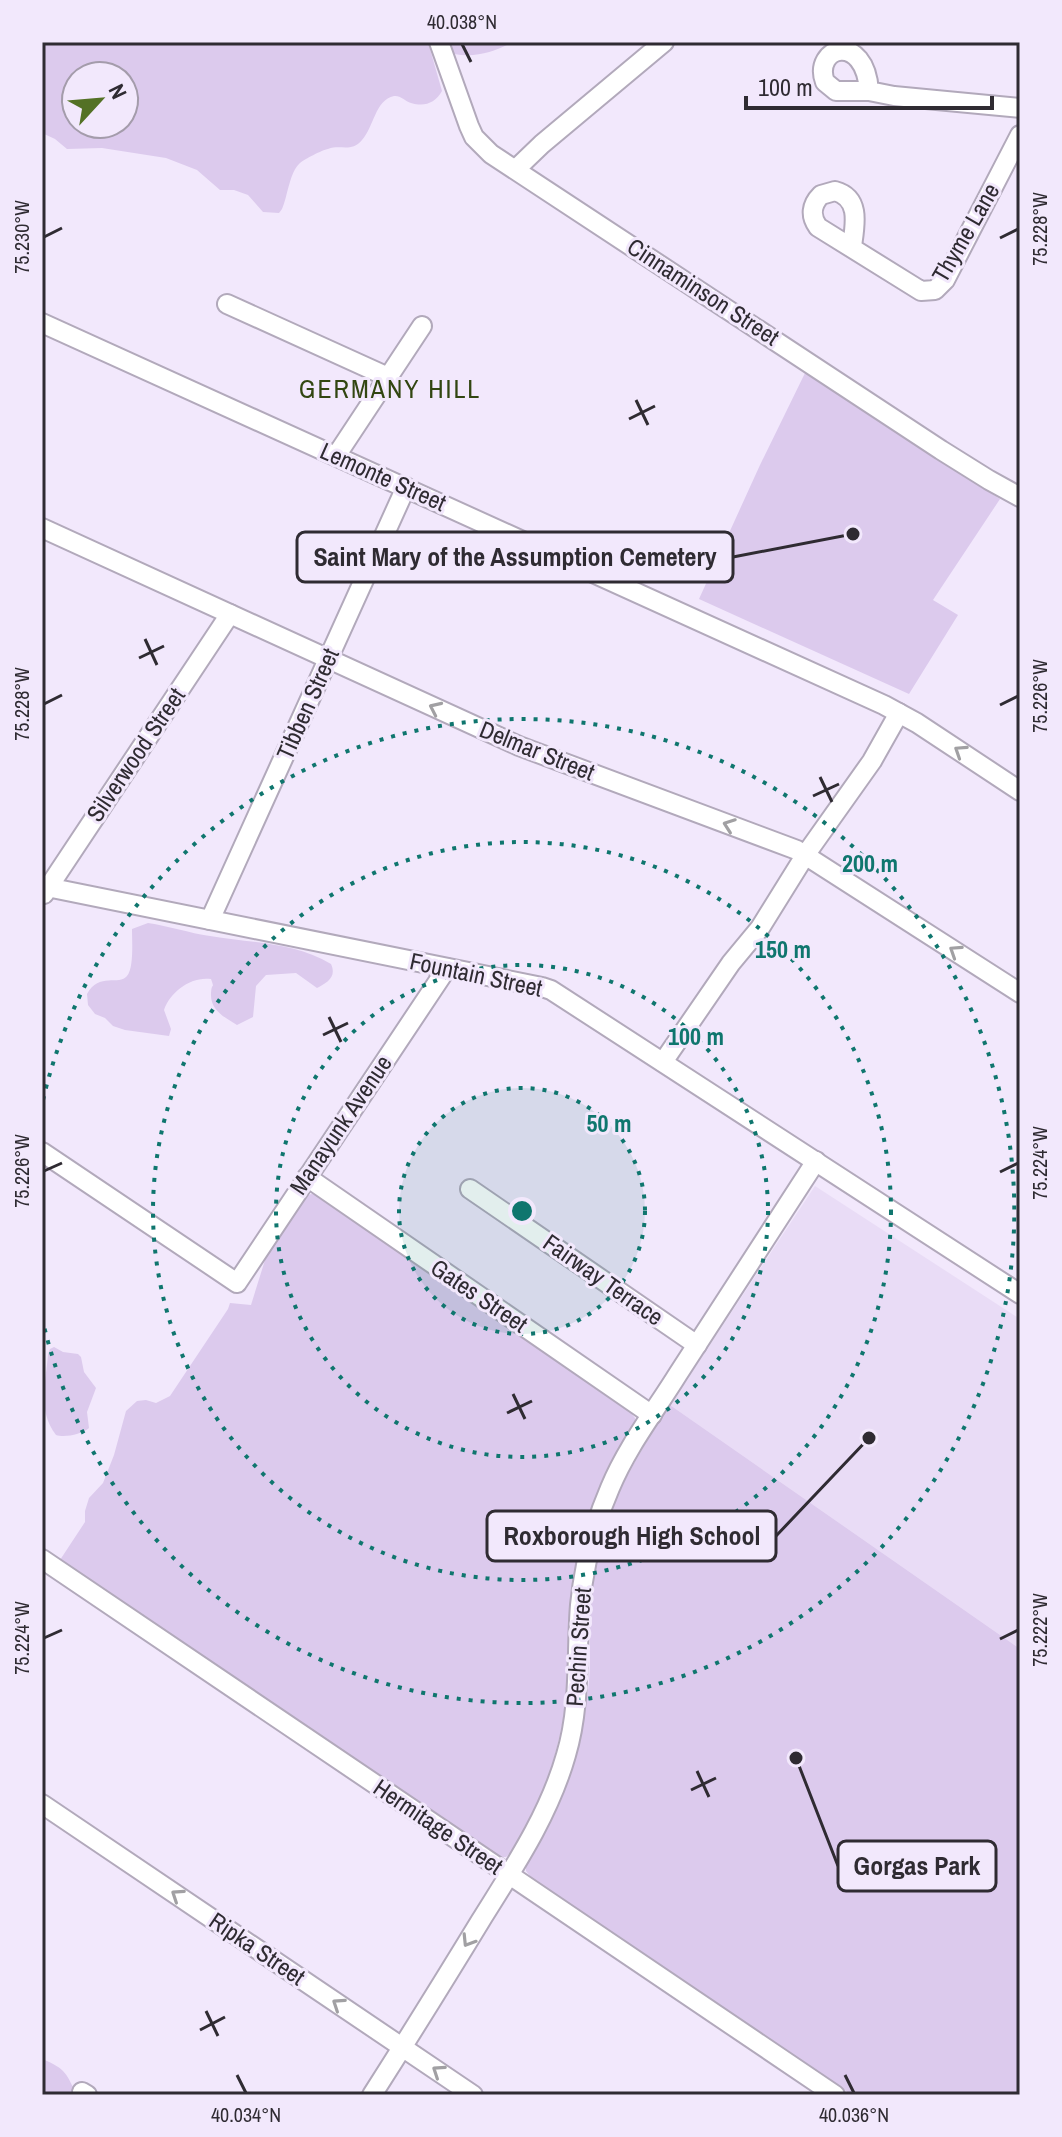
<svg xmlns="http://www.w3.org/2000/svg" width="1062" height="2137" viewBox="0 0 1062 2137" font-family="'Archivo Narrow',sans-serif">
  <rect width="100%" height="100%" fill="#f2e8fc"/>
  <polygon fill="#e9dcf6" points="815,1186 1020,1319 1020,1649 670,1405"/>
  <g fill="#dccaed" fill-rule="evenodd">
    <path d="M 42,42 L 428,42 L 442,91 C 435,103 425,107 411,103 C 405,101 400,95 394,96 C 375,100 374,127 362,140 C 351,153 341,144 328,149 C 322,150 305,159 300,163 C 289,173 288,196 282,209 L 279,213 L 263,212 L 248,195 L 234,190 L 220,190 L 197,170 L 166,158 L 102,148 L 67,149 L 55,139 L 42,133 ZM 76,76 L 124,76 L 124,124 L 76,124 Z"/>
    <path d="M 448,42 L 513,42 C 494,52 476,58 454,54 Z"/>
    <polygon points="806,371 1000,499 933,600 958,615 909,694 699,599 760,465"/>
    <path d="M 148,923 C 169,926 189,933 210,936 C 251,943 294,942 331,964 C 337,977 327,983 317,988 L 296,973 L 266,975 L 256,986 L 253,1017 L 237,1025 C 224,1017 210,1010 211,993 C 212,980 215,991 211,979 C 191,976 170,992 164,1010 L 171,1029 L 169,1036 L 125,1030 L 113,1026 L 105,1018 L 95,1014 L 88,1005 L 87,994 C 99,972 119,986 127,976 C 134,968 132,940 132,929 Z"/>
    <path d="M 312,1194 L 316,1195 L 631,1413 L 635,1418 L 635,1423 C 605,1469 583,1522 574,1576 C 570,1604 571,1633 570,1662 C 567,1715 555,1768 532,1816 C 525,1830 518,1847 506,1857 L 499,1857 L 60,1560 L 85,1522 L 85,1511 L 89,1498 L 103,1483 L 114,1455 L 126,1411 L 137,1401 L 146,1400 L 156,1403 L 170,1396 L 228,1309 L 230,1303 L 251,1305 L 265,1260 L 271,1247 L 307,1195 Z"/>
    <path d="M 54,1347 L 63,1352 L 78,1354 L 81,1357 L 84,1372 L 96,1388 L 87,1412 L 89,1428 C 82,1434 65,1438 56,1435 C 37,1410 46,1382 48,1354 L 50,1349 Z"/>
    <path d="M 670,1405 L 1020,1649 L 1020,2095 L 852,2095 L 533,1880 L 526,1871 L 526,1866 C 553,1813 584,1741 589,1681 C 591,1661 589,1640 590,1620 C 591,1594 595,1566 601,1541 C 615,1491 642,1448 670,1405 Z"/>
    <path d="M 42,2059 C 67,2069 66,2074 77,2095 L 42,2094 Z"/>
  </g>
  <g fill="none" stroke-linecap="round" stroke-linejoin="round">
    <g stroke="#b2a9bb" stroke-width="22">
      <g id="minor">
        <polyline points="439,42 469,126 474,137 491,154 941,450 989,480 1020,497"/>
        <path d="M 869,91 C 865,31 812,47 825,82 L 836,91 L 869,91 L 894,96 L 1020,108"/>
        <polyline points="516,169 542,144 664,42"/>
        <path d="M 852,246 C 855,225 861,198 835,191 L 821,195 C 811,205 810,216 818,227 L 921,291 L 935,290 L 945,280 L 1020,135"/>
        <polyline points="227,304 388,377"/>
        <polyline points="42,323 884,705 917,723 1020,791"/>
        <polyline points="336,456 422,326"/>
        <polyline points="42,528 519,746 797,850 1020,993"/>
        <polyline points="42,886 542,987 551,990 1020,1294"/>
        <polyline points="44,894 230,614"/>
        <polyline points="210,920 406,487"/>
        <polyline points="663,1062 731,963 760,928 806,854 872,761 899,713"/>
        <polyline points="42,1152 237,1283 447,968"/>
        <polyline points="307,1177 652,1415"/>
        <polyline points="470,1189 697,1345"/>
        <polyline points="42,1559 835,2095"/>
        <polyline points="42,1804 473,2095"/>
        <polyline points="82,2092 87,2095"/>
        <path d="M 372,2095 C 409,2037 445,1979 481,1920 C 514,1867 549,1815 566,1755 C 581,1705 576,1655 580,1605 C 584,1565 594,1525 610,1488 C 627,1447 655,1411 678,1374 C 724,1303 770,1232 816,1161"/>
      </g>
    </g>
    <use href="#minor" stroke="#fff" stroke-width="18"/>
  </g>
  <defs><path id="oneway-chevron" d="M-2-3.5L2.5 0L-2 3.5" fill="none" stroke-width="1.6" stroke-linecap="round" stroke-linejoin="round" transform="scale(2)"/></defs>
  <g stroke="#a1a0a3">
    <use href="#oneway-chevron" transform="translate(435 708) rotate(-155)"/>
    <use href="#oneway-chevron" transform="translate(960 751) rotate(-147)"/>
    <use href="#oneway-chevron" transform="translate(729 825) rotate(-160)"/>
    <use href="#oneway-chevron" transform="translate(955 951) rotate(-147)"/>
    <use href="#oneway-chevron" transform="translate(177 1895) rotate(-146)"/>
    <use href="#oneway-chevron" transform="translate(468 1941) rotate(122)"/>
    <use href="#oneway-chevron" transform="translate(338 2004) rotate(-146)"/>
    <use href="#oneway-chevron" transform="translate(438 2071) rotate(-146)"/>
  </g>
  <path fill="none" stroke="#2f2b32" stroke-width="3" d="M 462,44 L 471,62M 44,237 L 62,228M 1000,238 L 1018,229M 636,400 L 648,425M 629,419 L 655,406M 145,639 L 157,665M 139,658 L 164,646M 44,704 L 62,695M 1000,705 L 1018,696M 820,777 L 832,802M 813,796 L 839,784M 329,1017 L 341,1042M 323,1035 L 348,1023M 44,1171 L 62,1163M 1000,1172 L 1018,1163M 513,1394 L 525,1419M 507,1413 L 532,1401M 44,1638 L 62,1630M 1000,1639 L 1018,1630M 697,1771 L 709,1797M 691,1790 L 716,1778M 206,2011 L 218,2036M 200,2030 L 225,2017M 237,2075 L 246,2093M 845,2075 L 854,2093"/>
  <circle cx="522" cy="1211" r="123" fill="#0f766e" fill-opacity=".12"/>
  <g fill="none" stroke="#0f766e" stroke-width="4" stroke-dasharray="4 8">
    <circle cx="522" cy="1211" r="123"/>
    <circle cx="522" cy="1211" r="246"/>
    <circle cx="522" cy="1211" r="369"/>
    <path d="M43 1100A492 492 0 1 1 43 1322"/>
  </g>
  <g text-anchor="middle" stroke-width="6" stroke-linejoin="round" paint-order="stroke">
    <g font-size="24" fill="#2f2b32" stroke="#f2e8fc">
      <text transform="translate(966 233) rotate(-60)" y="8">Thyme Lane</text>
      <text transform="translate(703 292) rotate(33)" y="8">Cinnaminson Street</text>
      <text transform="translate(383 477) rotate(24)" y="8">Lemonte Street</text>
      <text transform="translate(308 704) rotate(-66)" y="8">Tibben Street</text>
      <text transform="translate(537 751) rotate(22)" y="8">Delmar Street</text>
      <text transform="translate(136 755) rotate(-56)" y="8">Silverwood Street</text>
      <text transform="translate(476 975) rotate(12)" y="8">Fountain Street</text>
      <text transform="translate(341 1125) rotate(-56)" y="8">Manayunk Avenue</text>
      <text transform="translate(603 1280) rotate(35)" y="8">Fairway Terrace</text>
      <text transform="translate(479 1296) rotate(34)" y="8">Gates Street</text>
      <text transform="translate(579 1647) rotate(-86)" y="8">Pechin Street</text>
      <text transform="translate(438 1827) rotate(34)" y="8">Hermitage Street</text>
      <text transform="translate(257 1949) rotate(34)" y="8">Ripka Street</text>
    </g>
    <g font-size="26" letter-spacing="2" fill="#324611" stroke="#f2e8fc">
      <text x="390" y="398">GERMANY HILL</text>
    </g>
  </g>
  <circle cx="522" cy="1211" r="12" fill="#0f766e" stroke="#f2e8fc" stroke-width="4"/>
  <g font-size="24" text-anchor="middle" font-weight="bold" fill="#0f766e" stroke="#f2e8fc" stroke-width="6" stroke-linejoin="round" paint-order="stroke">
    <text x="870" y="872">200 m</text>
    <text x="783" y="958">150 m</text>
    <text x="696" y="1045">100 m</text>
    <text x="609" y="1132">50 m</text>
  </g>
  <path fill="none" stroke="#2f2b32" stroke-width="3" d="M853 534L733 557M869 1438L776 1536M796 1758L838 1866"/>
  <g fill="#2f2b32" stroke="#f2e8fc" stroke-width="3">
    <circle cx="853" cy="534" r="8"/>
    <circle cx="869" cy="1438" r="8"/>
    <circle cx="796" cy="1758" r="8"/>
  </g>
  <g fill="#f2e8fc" stroke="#2f2b32" stroke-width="3">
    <rect x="297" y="532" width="436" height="50" rx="8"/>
    <rect x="487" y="1511" width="289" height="50" rx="8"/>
    <rect x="838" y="1841" width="158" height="50" rx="8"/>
  </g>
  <g font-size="26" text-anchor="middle" font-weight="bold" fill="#2f2b32">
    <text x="515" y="566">Saint Mary of the Assumption Cemetery</text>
    <text x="632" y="1545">Roxborough High School</text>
    <text x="917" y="1875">Gorgas Park</text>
  </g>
  <rect width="1062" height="2137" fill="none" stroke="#f2e8fc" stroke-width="88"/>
  <g transform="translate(100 100) rotate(64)"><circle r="38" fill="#f2e8fc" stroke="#a49cab" stroke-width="2"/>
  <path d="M0-6L14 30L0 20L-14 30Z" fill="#547125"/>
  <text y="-12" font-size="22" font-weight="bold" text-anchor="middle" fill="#2f2b32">N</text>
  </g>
  <path d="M746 96v12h246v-12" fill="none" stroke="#2f2b32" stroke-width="4"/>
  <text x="758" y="96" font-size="24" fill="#2f2b32" stroke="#f2e8fc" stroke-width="6" paint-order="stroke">100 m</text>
  <rect x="44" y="44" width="974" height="2049" fill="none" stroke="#2f2b32" stroke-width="3"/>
  <g font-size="20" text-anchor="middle" fill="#2f2b32">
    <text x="462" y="29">40.038°N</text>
    <text transform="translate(1040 229) rotate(-90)" y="7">75.228°W</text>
    <text transform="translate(22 237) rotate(-90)" y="7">75.230°W</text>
    <text transform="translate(1040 696) rotate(-90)" y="7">75.226°W</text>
    <text transform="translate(22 704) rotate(-90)" y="7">75.228°W</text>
    <text transform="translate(1040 1163) rotate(-90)" y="7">75.224°W</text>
    <text transform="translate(22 1171) rotate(-90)" y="7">75.226°W</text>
    <text transform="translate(1040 1630) rotate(-90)" y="7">75.222°W</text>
    <text transform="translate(22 1638) rotate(-90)" y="7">75.224°W</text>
    <text x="246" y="2122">40.034°N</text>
    <text x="854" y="2122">40.036°N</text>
  </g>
</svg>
